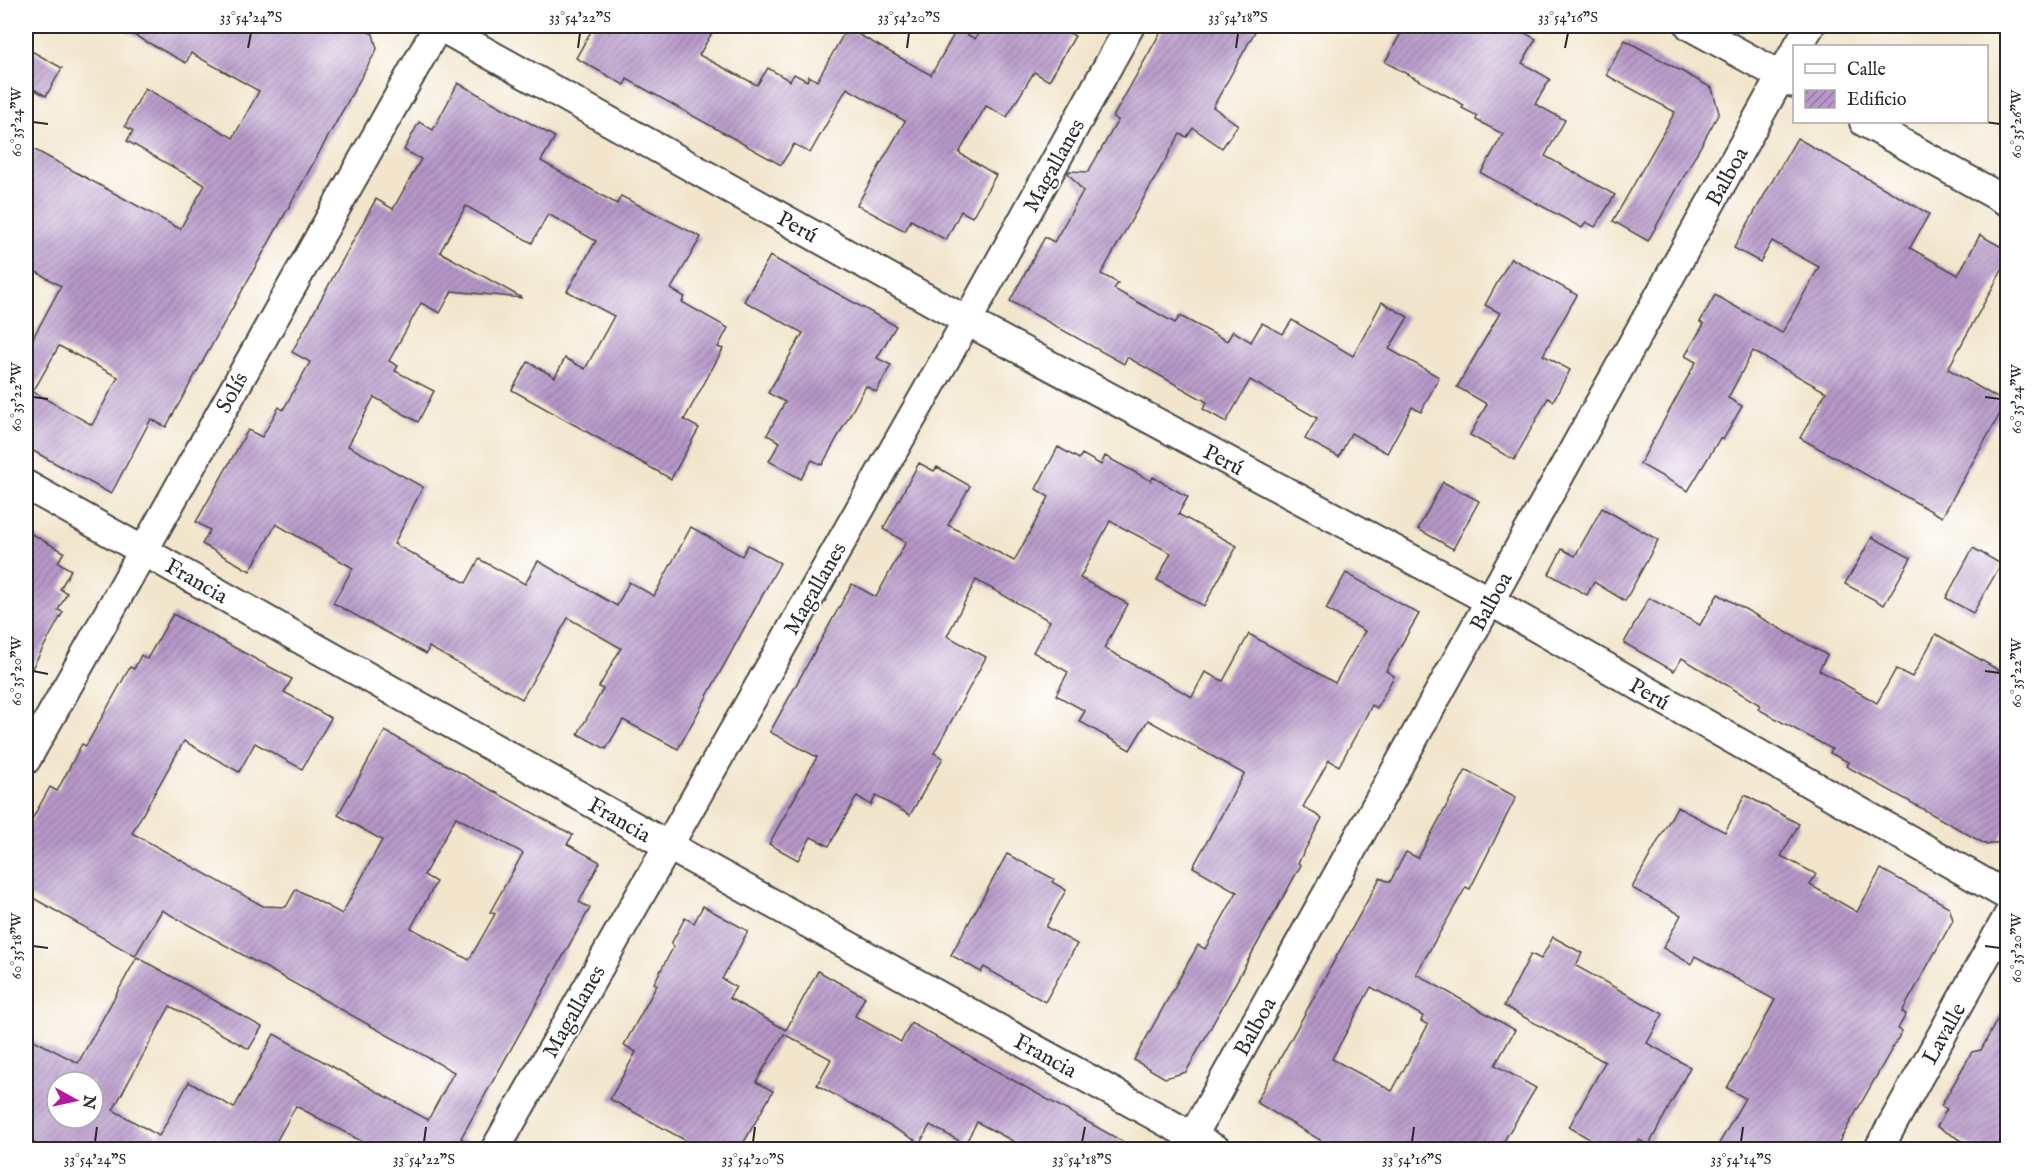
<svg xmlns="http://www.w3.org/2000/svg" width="2033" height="1175" viewBox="0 0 2033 1175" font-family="'IM FELL English',serif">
  <defs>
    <pattern id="building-hatch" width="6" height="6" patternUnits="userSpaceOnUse" patternTransform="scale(1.5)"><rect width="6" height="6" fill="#b697c8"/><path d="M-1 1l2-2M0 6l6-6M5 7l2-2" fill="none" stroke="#947ba3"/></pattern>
  </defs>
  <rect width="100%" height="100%" fill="#fff"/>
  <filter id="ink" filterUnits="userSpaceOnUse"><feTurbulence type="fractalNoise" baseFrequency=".0167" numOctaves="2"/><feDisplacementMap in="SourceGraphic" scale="12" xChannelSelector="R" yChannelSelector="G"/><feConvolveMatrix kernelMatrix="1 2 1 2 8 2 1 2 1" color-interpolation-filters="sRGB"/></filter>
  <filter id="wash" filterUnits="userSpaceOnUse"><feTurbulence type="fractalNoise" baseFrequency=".008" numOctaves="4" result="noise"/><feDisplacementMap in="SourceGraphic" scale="24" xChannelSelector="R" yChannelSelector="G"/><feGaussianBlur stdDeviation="1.35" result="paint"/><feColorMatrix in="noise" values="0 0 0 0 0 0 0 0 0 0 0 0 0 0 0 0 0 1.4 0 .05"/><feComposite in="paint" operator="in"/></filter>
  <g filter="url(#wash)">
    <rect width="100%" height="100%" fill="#f2e5cc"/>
    <g id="blocks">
      <g fill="url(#building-hatch)" fill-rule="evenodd">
        <path d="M 117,26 L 357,26 L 373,34 L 377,49 L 166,427 L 151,419 L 111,494 L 26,447 L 26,351 L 61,286 L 26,266 L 26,145 L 180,229 L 205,185 L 127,141 L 133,131 L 125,126 L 145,88 L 233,138 L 259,91 L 191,53 L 186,63 ZM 59,346 L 118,377 L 92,425 L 33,392 Z"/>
        <polygon points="594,26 716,26 699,55 757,85 768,68 790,81 794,74 807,81 809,76 817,81 847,28 931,75 957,29 975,39 982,26 1057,26 1075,36 1049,81 1034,72 1007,117 986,106 959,153 996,175 972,217 961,211 946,240 911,220 905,231 857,205 905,121 847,88 810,153 794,144 781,165 627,79 624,85 576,58"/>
        <polygon points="1164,26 1258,26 1213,107 1238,125 1222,148 1193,128 1187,137 1180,134 1101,274 1118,283 1114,289 1175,323 1180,316 1227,341 1233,331 1251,342 1262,323 1283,334 1292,320 1353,356 1382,302 1408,317 1389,349 1439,377 1421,412 1412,407 1387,453 1351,433 1339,457 1305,439 1317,418 1250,380 1226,422 1203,409 1207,402 1127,357 1124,364 1010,301 1045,237 1054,242 1083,191 1068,173 1069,171 1088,172 1118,120 1113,117"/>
        <polygon points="1405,26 1512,26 1536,39 1522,63 1550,79 1535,104 1565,120 1545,156 1615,195 1595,227 1586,222 1582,228 1481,173 1503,134 1476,120 1477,116 1462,108 1464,105 1385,62"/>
        <polygon points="1625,40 1712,88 1719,113 1648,241 1613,221 1675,112 1606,75"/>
        <polygon points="26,48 62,68 46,96 26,85"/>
        <polygon points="458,83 555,137 541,161 617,204 621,196 701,237 671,289 685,297 682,302 728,328 718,347 723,349 684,420 699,428 671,479 512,390 528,362 555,377 565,358 585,369 614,316 567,291 596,241 548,214 532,243 466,206 440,252 522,298 452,291 440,313 421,303 389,361 398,366 395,371 434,391 418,422 374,397 348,446 423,487 394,544 466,583 479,559 525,584 538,561 617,606 629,582 654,596 691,527 742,556 748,545 780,563 678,749 623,720 606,749 578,734 603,689 599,687 621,648 568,618 522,699 429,647 426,654 333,603 353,568 276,524 250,571 202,544 210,530 196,522 248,430 262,437 279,407 283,410 310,362 292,352 376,199 393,209 421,159 404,150 419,122 433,130"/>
        <polygon points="1797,138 1929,214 1910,248 1958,275 1980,235 2007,250 2007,261 1948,369 2006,403 1942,517 1800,438 1826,392 1753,351 1728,398 1742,406 1723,440 1720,438 1688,491 1640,464 1696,362 1685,356 1704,324 1700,322 1715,295 1782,333 1819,267 1772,241 1760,262 1734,248"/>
        <polygon points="770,256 896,326 877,358 891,365 876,392 866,386 822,465 812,460 801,479 769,461 780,442 767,435 785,402 768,393 803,333 744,301"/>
        <polygon points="1511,258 1577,295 1543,355 1570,370 1553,401 1548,398 1514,460 1470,435 1487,404 1457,387 1500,313 1485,305"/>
        <polygon points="1058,447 1079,459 1082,454 1101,465 1105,456 1151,481 1153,477 1188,497 1178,514 1237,546 1204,606 1157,580 1171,553 1110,521 1080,578 1128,604 1104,648 1192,697 1205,672 1223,681 1249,634 1335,683 1365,631 1326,609 1346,573 1419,614 1386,671 1394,676 1377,708 1372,705 1339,766 1329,760 1303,807 1322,818 1298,863 1301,865 1186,1072 1165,1078 1134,1060 1198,945 1205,949 1237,892 1193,867 1244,774 1148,720 1130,750 1079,721 1085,711 1056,695 1068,672 1033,652 1050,621 976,580 947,636 986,657 934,753 943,758 910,815 876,796 871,805 857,796 829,846 811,837 798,860 769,844 817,757 770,732 852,584 876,597 906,542 883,529 919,463 934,471 937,467 970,486 948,525 1014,561 1049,497 1036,489"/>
        <polygon points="1443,482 1479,501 1453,549 1418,529"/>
        <polygon points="1602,508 1658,540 1625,601 1594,582 1587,595 1549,574 1562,549 1575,556"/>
        <polygon points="26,531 64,552 58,562 71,570 60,589 67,593 58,610 63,612 26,679"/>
        <polygon points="1872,537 1911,558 1884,605 1845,584"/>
        <polygon points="1973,548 2001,564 1973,613 1946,598"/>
        <polygon points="1718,594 1827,655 1819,670 1877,703 1896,669 1912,677 1936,634 2007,675 2007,826 1999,842 1987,845 1846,766 1848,762 1830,753 1832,749 1758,709 1760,705 1682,658 1674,671 1624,643 1649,598 1700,625"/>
        <path d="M 173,614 L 292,679 L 284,692 L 331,718 L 302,769 L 255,743 L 239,772 L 184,741 L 132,833 L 263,906 L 286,907 L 296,889 L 342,914 L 382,840 L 338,815 L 385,731 L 573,835 L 567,844 L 600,862 L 579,902 L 590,908 L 461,1138 L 479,1149 L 376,1149 L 296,1106 L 272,1149 L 45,1149 L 26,1139 L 26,1036 L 78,1063 L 137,957 L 262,1027 L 249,1049 L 170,1006 L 113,1110 L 159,1136 L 189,1082 L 234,1108 L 274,1034 L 428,1120 L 454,1072 L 162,910 L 135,956 L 26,894 L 26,830 L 50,787 L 57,791 L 82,744 L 86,746 L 130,667 L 134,669 L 141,655 L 147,659 ZM 456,817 L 523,853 L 490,912 L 495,914 L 469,960 L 411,928 L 436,882 L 424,875 ZM 57,1082 L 93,1082 L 93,1118 L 57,1118 Z"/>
        <path d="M 1466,770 L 1516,797 L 1470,889 L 1466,887 L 1416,974 L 1515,1030 L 1495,1065 L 1536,1088 L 1499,1149 L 1335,1149 L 1256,1102 L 1380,878 L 1390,882 L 1406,852 L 1418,858 ZM 1371,987 L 1423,1016 L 1421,1021 L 1428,1025 L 1392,1091 L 1332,1059 Z"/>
        <polygon points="1745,795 1799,824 1781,856 1816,874 1810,885 1857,912 1881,869 1949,907 1953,920 1902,1012 1906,1014 1898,1029 1902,1031 1835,1149 1716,1149 1745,1098 1727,1088 1775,1000 1695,956 1691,964 1663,948 1681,915 1632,888 1677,807 1725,832"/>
        <polygon points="1007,854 1054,879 1052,882 1066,890 1046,927 1077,944 1045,1002 984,967 981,972 951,955"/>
        <polygon points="703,906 748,931 722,979 736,987 729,998 786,1030 818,971 865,997 855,1016 901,1042 911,1023 1136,1149 1028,1149 977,1122 965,1144 930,1125 920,1143 817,1085 831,1059 784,1034 756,1082 773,1091 740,1149 701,1149 610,1099 636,1052 624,1045 657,985 654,983 674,946 671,944 685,918 694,923"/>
        <polygon points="1553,937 1582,953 1576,966 1663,1014 1647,1043 1690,1067 1649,1145 1639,1140 1633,1149 1588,1149 1593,1141 1569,1127 1605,1062 1504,1006 1531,954 1541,959"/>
        <polygon points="2007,1001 2007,1149 1977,1149 1937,1127 1947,1109 1941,1106 1972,1052 1981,1050"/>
      </g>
    </g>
  </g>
  <g filter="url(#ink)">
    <use href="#blocks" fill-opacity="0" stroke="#494743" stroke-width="1.5"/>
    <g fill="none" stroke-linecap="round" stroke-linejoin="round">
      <g stroke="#494743" stroke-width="32">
        <g id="minor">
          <polyline points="439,26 967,321 1490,601 2008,896"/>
          <polyline points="1690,26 1794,83"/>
          <polyline points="1798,46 1810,26"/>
          <polyline points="1864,122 2008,202"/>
          <polyline points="26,485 667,845 1217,1150"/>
          <polyline points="26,760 438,26"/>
          <polyline points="495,1150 967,321 1130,26"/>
          <polyline points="1185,1150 1794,53"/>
          <polyline points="1878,1150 2008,916"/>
        </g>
      </g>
      <use href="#minor" stroke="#fff" stroke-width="28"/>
    </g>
  </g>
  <path fill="none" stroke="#2b2b2b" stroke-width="2" d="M 248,48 L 251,33M 578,48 L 580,33M 907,48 L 909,33M 1236,48 L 1238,33M 1565,48 L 1568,33M 33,122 L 48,124M 1985,122 L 2000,124M 33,397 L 48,399M 1985,397 L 2000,399M 33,671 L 48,674M 1985,671 L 2000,673M 33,946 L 48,948M 1985,946 L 2000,948M 95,1142 L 97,1127M 424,1142 L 426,1127M 753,1142 L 755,1127M 1082,1142 L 1085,1127M 1412,1142 L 1414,1127M 1741,1142 L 1743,1127"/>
  <g text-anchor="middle" stroke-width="4.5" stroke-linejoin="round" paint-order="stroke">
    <g font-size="22" fill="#2b2b2b" stroke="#fff">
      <text transform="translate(1053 165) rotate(-61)" y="8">Magallanes</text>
      <text transform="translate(1726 176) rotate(-61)" y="8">Balboa</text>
      <text transform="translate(798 226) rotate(29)" y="8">Perú</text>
      <text transform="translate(231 392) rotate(-61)" y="8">Solís</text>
      <text transform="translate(1224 459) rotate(28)" y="8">Perú</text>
      <text transform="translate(197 580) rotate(30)" y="8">Francia</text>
      <text transform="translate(814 588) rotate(-60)" y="8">Magallanes</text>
      <text transform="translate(1490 601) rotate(-61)" y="8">Balboa</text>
      <text transform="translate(1650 693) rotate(30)" y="8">Perú</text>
      <text transform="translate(620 819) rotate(30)" y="8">Francia</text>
      <text transform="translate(573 1011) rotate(-60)" y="8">Magallanes</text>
      <text transform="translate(1254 1026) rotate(-61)" y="8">Balboa</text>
      <text transform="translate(1943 1033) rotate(-61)" y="8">Lavalle</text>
      <text transform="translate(1046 1055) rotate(29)" y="8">Francia</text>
    </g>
  </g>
  <rect width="2033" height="1175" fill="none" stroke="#fff" stroke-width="66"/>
  <rect x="1793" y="45" width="195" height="78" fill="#ffffff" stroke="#aaaaaa" stroke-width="1.5"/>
  <rect x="1805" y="64" width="30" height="9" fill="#ffffff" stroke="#aaaaaa" stroke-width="1.5"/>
  <text x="1847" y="75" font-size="18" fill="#2b2b2b">Calle</text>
  <rect x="1805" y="90" width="30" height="18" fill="url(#building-hatch)" stroke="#aaaaaa" stroke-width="1.5"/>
  <text x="1847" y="105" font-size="18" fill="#2b2b2b">Edificio</text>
  <g transform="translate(75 1100) rotate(98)"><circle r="28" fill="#ffffff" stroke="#aaaaaa" stroke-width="1.5"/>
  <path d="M0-4.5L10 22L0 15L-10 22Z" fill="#b5179e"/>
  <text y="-9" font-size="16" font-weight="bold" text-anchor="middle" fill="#2b2b2b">N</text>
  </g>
  <rect x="33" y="33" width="1967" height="1109" fill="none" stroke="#2b2b2b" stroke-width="2"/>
  <g font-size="15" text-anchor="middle" fill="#2b2b2b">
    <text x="251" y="22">33°54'24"S</text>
    <text x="580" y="22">33°54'22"S</text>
    <text x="909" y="22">33°54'20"S</text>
    <text x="1238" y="22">33°54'18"S</text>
    <text x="1568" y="22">33°54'16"S</text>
    <text transform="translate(16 122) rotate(-90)" y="5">60°35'24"W</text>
    <text transform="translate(2016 124) rotate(-90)" y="5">60°35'26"W</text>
    <text transform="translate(16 397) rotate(-90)" y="5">60°35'22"W</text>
    <text transform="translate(2016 399) rotate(-90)" y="5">60°35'24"W</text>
    <text transform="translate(16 671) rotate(-90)" y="5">60°35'20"W</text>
    <text transform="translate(2016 673) rotate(-90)" y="5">60°35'22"W</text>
    <text transform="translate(16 946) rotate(-90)" y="5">60°35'18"W</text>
    <text transform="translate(2016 948) rotate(-90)" y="5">60°35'20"W</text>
    <text x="95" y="1164">33°54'24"S</text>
    <text x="424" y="1164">33°54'22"S</text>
    <text x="753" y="1164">33°54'20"S</text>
    <text x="1082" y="1164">33°54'18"S</text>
    <text x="1412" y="1164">33°54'16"S</text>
    <text x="1741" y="1164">33°54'14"S</text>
  </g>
</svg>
